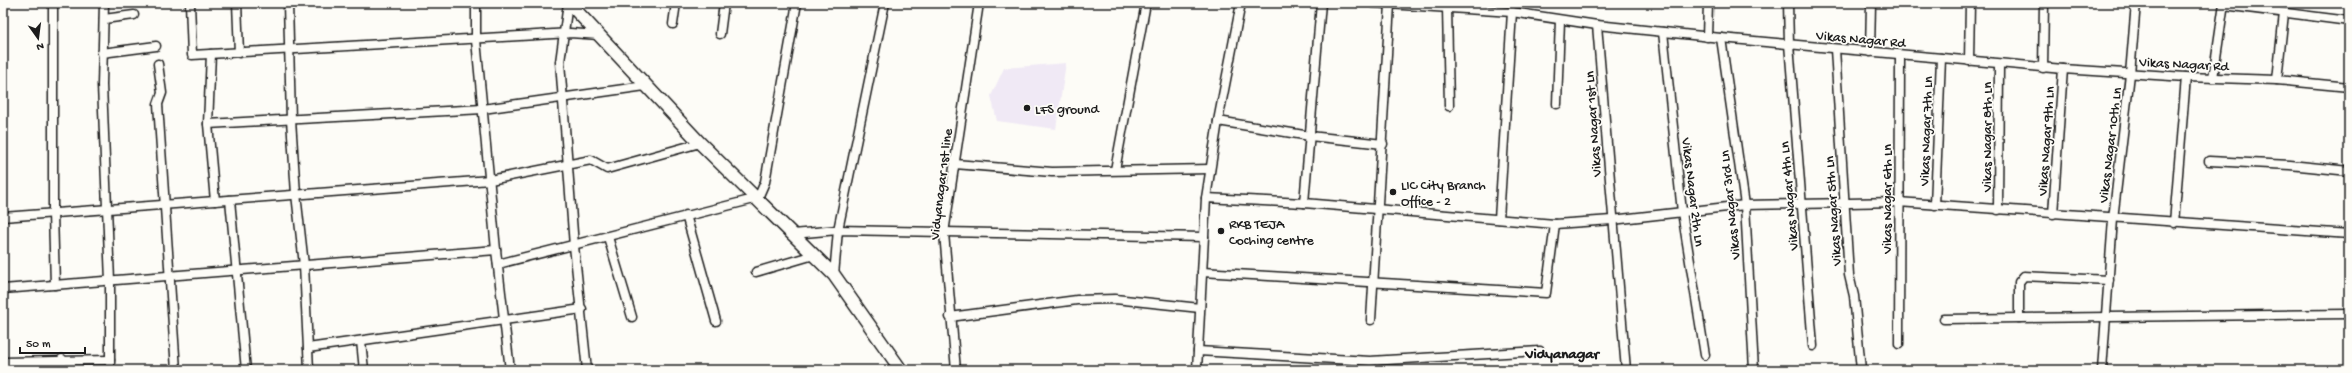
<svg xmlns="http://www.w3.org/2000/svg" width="2352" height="373" font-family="'Gochi Hand',sans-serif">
<rect width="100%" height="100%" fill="#fdfcf7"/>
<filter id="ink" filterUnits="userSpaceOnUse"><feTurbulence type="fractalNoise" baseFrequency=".025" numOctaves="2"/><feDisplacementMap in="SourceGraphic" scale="8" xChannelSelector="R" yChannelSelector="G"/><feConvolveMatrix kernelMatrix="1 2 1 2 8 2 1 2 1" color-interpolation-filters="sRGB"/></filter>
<g filter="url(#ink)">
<path fill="#f0e9f5" d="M1066 63 1056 129 997 121 991 96 1004 68Z"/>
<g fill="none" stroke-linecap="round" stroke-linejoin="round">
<defs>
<g id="street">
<path d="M53 3V213L55 285"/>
<path d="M104 3 102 85 110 281V370"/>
<path d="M190 3 192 55 570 33 599 35"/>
<path d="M237 3 239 53"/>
<path d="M288 3 291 120 296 194 304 265 309 370"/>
<path d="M476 3V40L496 250 510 370"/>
<path d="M568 3 560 62 574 246 587 370"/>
<path d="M1372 3 1512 12 1597 25 1721 38 2063 69 2186 77 2277 80 2349 87"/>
<path d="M1788 3 1789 44 1813 346"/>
<path d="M2224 5 2349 21"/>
<path d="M1447 7 1449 106"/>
<path d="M104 19 134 15"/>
<path d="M673 24 676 3"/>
<path d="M1597 25 1626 370"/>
<path d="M1663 32 1682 212 1705 355"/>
<path d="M720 34 724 3"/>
<path d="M1707 37 1708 3"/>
<path d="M1721 38 1745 205 1754 370"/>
<path d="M1835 49 1849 275 1854 296 1861 370"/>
<path d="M1870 52 1871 3"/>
<path d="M102 53 156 46"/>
<path d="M211 54 208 124 215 201"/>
<path d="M1969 61 1970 3"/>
<path d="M158 64 162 93 158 104 176 370"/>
<path d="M2043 68 2044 3"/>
<path d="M2213 78 2224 3"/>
<path d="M2277 80 2284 13"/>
<path d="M1557 104 1560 20"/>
<path d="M1218 121 1310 136 1383 144"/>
<path d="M208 124 483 109 645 86"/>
<path d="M2209 161 2290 165 2349 171"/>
<path d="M955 164 1052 172 1210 169"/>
<path d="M1115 170 1146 3"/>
<path d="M1206 198 1218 121 1241 3"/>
<path d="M230 200 246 370"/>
<path d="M1304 203 1321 3"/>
<path d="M1935 205 1941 58"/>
<path d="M1998 210 1999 64"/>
<path d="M2053 214 2063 69"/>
<path d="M686 215 716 321"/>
<path d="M3 217 490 180 591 160 607 169 700 143"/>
<path d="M1499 219 1512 12"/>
<path d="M2174 223 2186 77"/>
<path d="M793 234 838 230 1204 237"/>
<path d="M608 237 632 317"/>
<path d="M498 264 758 198 765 182 797 3"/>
<path d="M756 272 814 255"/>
<path d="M1202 272 1546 293 1555 224"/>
<path d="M834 275 838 230 885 3"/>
<path d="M3 289 496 250"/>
<path d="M950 317 1077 300 1115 299 1200 308"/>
<path d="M2019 318V282L2024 276 2109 280"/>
<path d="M1944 319 2349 314"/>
<path d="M1371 320 1390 4"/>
<path d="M361 341 364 370"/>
<path d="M1899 344 1900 55"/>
<path d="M308 348 582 309"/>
<path d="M1198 351 1370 361 1540 351"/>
<path d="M3 362 110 360"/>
<path d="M62 370V359"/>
<path d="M956 370 944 233 979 3"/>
<path d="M1197 370 1206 198 1304 203 1555 224 1612 220 1745 205 1898 202 2349 234"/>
<path d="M2102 370 2113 219 2130 74 2136 3"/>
</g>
<path id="secondary" d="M569 3 700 143 834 275 901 370"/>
</defs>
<use href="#street" stroke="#1c1c1c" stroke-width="11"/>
<use href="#secondary" stroke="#1c1c1c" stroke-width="15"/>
<use href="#street" stroke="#fdfcf7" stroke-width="8"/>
<use href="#secondary" stroke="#fdfcf7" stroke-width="12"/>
</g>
</g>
<g fill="#1c1c1c" stroke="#fdfcf7" stroke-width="1.5">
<circle cx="1027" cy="108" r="4"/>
<circle cx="1393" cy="192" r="4"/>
<circle cx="1221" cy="231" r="4"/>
</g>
<g text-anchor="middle" stroke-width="3.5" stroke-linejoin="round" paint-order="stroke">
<g font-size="14" fill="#1c1c1c" stroke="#fdfcf7">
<text transform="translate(1861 38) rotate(5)" y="5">Vikas Nagar Rd</text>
<text transform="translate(2184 63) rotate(3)" y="5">Vikas Nagar Rd</text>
<text transform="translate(1592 124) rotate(-94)" y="5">Vikas Nagar 1st Ln</text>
<text transform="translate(1925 131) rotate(-88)" y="5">Vikas Nagar 7th Ln</text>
<text transform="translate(1986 137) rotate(-90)" y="5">Vikas Nagar 8th Ln</text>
<text transform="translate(2045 141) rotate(-86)" y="5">Vikas Nagar 9th Ln</text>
<text transform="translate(2109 145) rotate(-83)" y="5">Vikas Nagar 10th Ln</text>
<text transform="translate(940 184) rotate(-83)" y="5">Vidyanagar 1st line</text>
<text transform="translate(1694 192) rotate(83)" y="5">Vikas Nagar 2th Ln</text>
<text transform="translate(1788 196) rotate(-95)" y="5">Vikas Nagar 4th Ln</text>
<text transform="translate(1886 199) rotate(-90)" y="5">Vikas Nagar 6th Ln</text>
<text transform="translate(1729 205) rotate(-96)" y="5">Vikas Nagar 3rd Ln</text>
<text transform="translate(1832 211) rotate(-94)" y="5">Vikas Nagar 5th Ln</text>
</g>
<g font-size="14" fill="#1c1c1c" stroke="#fdfcf7" text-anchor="start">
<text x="1035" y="113">LFS ground</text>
<text x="1401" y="189">LIC City Branch<tspan x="1401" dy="16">Office - 2</tspan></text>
<text x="1229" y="228">RKB TEJA<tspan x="1229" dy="16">Coching centre</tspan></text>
</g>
<g font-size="15" font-weight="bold" fill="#1c1c1c" stroke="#fdfcf7">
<text x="1562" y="358">Vidyanagar</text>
</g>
</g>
<rect width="2352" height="373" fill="none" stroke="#fdfcf7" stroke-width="16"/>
<rect x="8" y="8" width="2336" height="357" fill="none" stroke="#1c1c1c" stroke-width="1.5" filter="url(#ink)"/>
<g transform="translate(38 38) rotate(166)" stroke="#fdfcf7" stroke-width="3" paint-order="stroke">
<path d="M0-3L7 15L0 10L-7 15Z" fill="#1c1c1c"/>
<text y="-6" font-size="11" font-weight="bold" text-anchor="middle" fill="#1c1c1c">N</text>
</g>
<path d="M20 347v6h65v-6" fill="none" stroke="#1c1c1c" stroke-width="2"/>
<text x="26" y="347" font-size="12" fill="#1c1c1c" stroke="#fdfcf7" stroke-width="3" paint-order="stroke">50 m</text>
</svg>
